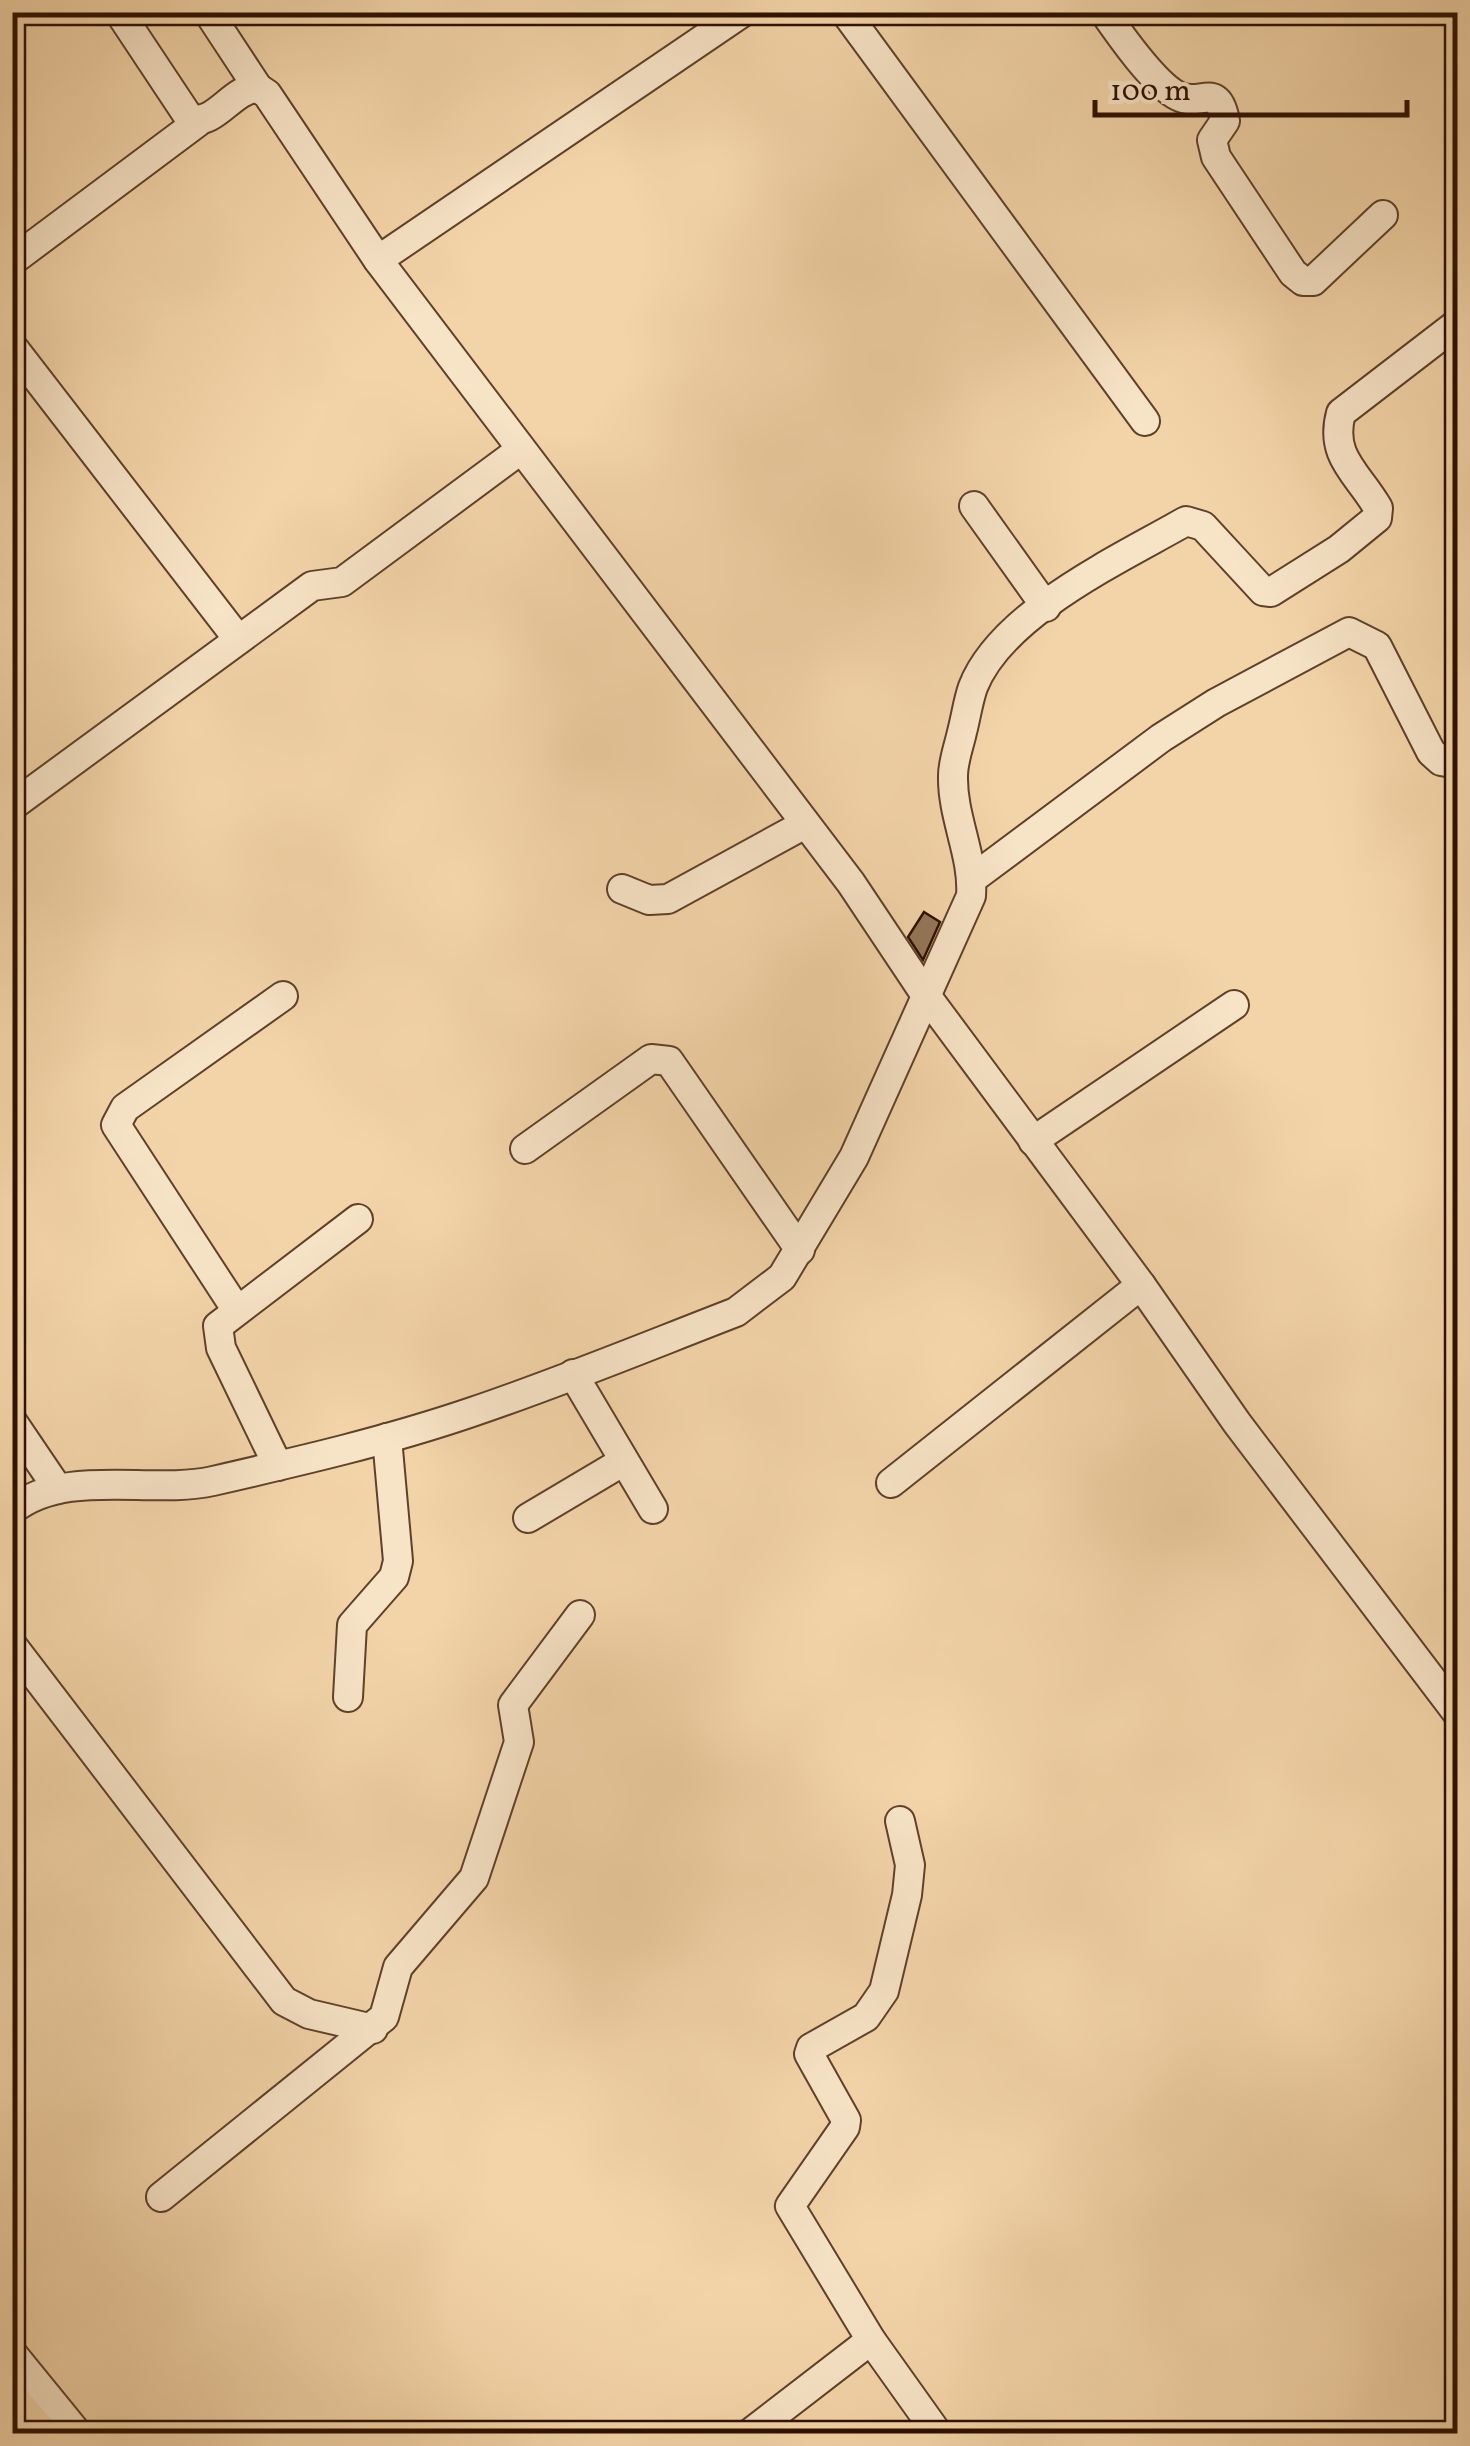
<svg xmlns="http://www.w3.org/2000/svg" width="1470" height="2446" font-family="Vollkorn,serif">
<rect width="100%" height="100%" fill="#f3d4a8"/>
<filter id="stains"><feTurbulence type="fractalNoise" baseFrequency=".002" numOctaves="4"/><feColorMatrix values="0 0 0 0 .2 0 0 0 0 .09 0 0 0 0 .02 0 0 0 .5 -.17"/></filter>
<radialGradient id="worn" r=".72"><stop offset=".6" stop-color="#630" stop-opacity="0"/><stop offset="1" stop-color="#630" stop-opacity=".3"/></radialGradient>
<path fill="#947657" stroke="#2d1000" stroke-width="2.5" d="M924 912 940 922 923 960 908 937Z"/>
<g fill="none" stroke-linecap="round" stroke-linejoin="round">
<defs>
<g id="minor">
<path d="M119 12 190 119C216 126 232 88 258 88L267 94 378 260 851 883 925 994 1141 1285 1237 1423 1458 1714"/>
<path d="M208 12 258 88"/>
<path d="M845 12 1145 421"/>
<path d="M1104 12C1120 35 1154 84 1178 96 1200 108 1218 80 1225 121L1212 140 1216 157 1293 273 1303 281H1313L1383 215"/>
<path d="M378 260 743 12"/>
<path d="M12 261 198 122"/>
<path d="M12 346 238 639"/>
<path d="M974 506 1046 607"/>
<path d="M12 806 312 586 342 582 519 451"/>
<path d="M972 879 1161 738 1216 703 1349 632 1377 646 1431 752 1441 761 1458 764"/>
<path d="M622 889 649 900 668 899 805 824"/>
<path d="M1033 1141 1234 1005"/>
<path d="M525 1149 651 1059 669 1061 800 1250"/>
<path d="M236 1309 116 1125 125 1108 283 996"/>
<path d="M573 1374 653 1509"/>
<path d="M12 1421 58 1489"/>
<path d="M278 1466 221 1348 218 1326 358 1219"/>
<path d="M891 1483 1141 1285"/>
<path d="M12 1510C66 1467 150 1495 213 1481 300 1461 387 1441 472 1412 561 1382 648 1346 736 1312L782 1277 854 1157 971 896C974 856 952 817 953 776 953 761 959 746 962 732 966 717 968 701 973 687 1002 613 1120 559 1186 521L1203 526 1263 591 1271 592 1339 549 1377 518 1378 508C1358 473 1329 457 1341 413L1458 323"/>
<path d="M528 1518 624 1461"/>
<path d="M12 1645 284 2001 309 2014 373 2029"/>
<path d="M348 1697 352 1625 394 1577 398 1561 387 1438"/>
<path d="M900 1821 910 1865 907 1895 884 1991 866 2017 811 2048 809 2054 846 2120 845 2127 790 2206 871 2340 938 2434"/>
<path d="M161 2197 384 2017 398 1967 474 1878 519 1742 513 1705 580 1615"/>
<path d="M12 2353 78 2434"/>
<path d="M749 2434 871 2340"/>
</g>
<path id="highway" d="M12 2403 38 2434"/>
</defs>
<use href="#minor" stroke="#5e412a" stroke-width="32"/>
<use href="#highway" stroke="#2d1000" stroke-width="42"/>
<use href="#minor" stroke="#f7e3c6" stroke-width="28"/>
<use href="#highway" stroke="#f3d4a8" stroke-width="38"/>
</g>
<rect width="1470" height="2446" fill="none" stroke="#f3d4a8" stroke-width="50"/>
<rect x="15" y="15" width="1440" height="2416" fill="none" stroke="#2d1000" stroke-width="5"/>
<rect x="25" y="25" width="1420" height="2396" fill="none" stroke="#2d1000" stroke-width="2.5"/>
<path d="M1095 100v15h312v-15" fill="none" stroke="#2d1000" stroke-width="5"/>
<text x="1110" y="100" font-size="30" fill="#2d1000" stroke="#f7e3c6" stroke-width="8" paint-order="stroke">100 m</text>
<rect width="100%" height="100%" filter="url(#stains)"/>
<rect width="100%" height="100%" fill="url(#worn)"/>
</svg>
